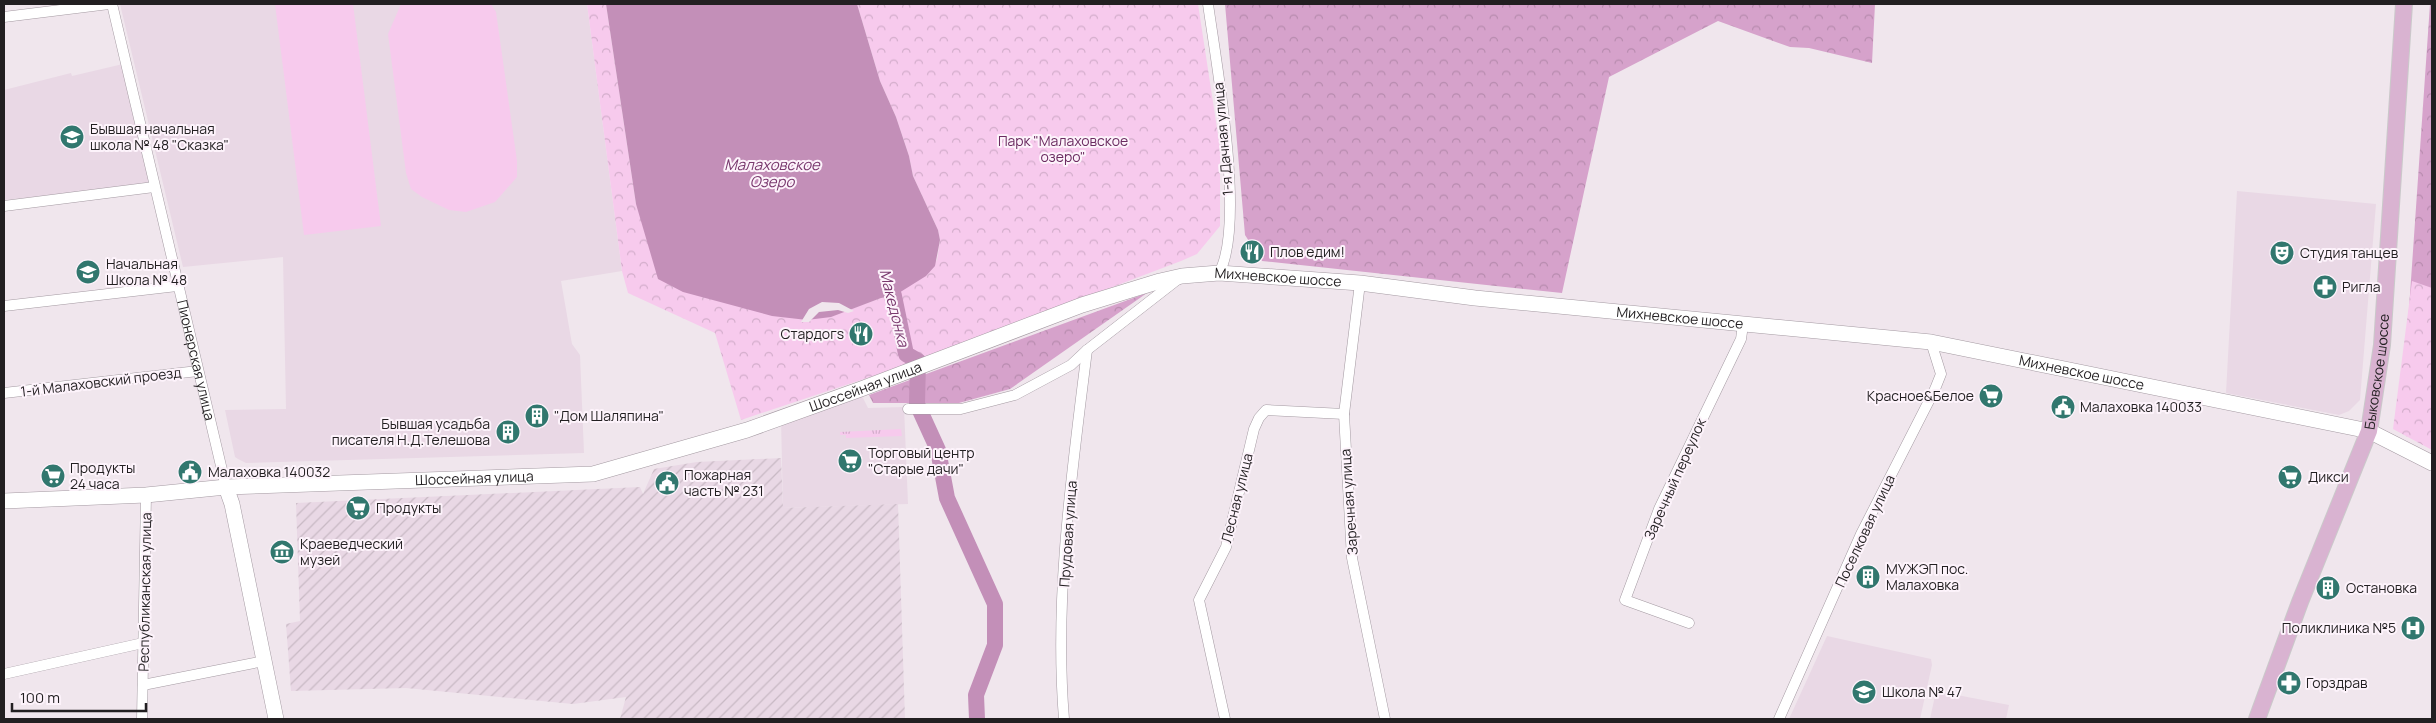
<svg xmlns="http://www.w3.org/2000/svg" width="2436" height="723" font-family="Manrope,sans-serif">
<defs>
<pattern id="industrial-furrows" width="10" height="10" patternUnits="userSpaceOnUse" patternTransform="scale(1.25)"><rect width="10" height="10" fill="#e9d8e5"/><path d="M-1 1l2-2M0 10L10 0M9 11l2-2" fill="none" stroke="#c8b9c4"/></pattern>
<pattern id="grass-tufts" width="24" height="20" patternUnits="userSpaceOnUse" patternTransform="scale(1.25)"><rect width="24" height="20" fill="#f7caed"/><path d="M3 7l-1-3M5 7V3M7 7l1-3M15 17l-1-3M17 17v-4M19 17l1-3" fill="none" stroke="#d3adcb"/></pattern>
<pattern id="forest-crowns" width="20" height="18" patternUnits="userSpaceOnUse" patternTransform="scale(1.25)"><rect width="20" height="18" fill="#d6a2cb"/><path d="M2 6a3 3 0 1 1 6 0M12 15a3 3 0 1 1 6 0" fill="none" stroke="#b78bae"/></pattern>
<pattern id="park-crowns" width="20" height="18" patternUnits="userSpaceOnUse" patternTransform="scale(1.25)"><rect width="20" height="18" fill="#f7caed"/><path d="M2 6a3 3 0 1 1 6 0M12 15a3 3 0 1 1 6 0" fill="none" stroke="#d3adcb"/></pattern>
</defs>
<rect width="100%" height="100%" fill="#f0e6ed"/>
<g fill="#e9d8e5">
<path d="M120 4H587L622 271 561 281 572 344 580 355 584 453 246 463 238 459 235 457 225 410 286 409 283 257 183 267Z"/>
<path d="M123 64 151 185 4 200V90L71 73 72 76Z"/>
<path d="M2237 191 2376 204 2360 400 2349 411 2339 415 2226 393Z"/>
<path d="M861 394 868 408 904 407 908 504 783 508 781 419Z"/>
<path d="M1827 636 1931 659 1932 665 1920 719H1789Z"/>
<path d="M1936 691 2009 705 2006 719H1930Z"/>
</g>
<path fill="url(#industrial-furrows)" d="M781 458 783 508 898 504 905 719H620L626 697 573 704 406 688 291 691 286 624 300 621 296 503 640 487 643 494 654 469 697 462Z"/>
<path fill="url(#grass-tufts)" d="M901 429 902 436 846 438V435H840V432Z"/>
<g fill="url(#forest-crowns)">
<path d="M1225 4H1875L1872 63 1809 48 1790 47 1718 21 1609 77 1562 293 1262 261 1245 235Z"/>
<path d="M2430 4H2432V379L2407 437 2397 413 2407 338Z"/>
<path d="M1147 293 1010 389 959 403H873L869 395Z"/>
</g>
<g fill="url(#park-crowns)">
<path d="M587 4H606L636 204 640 209 848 310 881 298 894 296 937 260 940 240 938 230 913 176 909 156 896 117 880 81 857 4H1198L1220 148V226L1197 254 1181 261 918 361 741 420 715 333 628 293 622 271Z"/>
<path d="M2412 281 2432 288V450L2393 429Z"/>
</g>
<g fill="#f7caed">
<path d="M275 4H353L381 226 304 235Z"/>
<path d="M401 4H491L496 12 517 161V177L495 202 466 212 449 210 422 197 411 189 406 173 388 34Z"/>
</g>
<path fill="#c38fb8" d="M606 4H857L880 81 896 117 909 156 913 176 938 230 940 240 935 266 926 276 894 296 881 298 831 317 807 320 772 316 683 292 658 279 636 204Z"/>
<path fill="#f0e6ed" d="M822 302 839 303 854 311 848 313 838 310 819 312 809 322H801L809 309Z"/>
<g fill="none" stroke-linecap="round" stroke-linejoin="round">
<path stroke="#c38fb8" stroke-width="16" d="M887 276 894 296 906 354 918 361 917 404 938 450 947 498 995 604V645L976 695 977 719"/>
<defs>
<g id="street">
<path id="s1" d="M112 4 226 487"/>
<path d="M1208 4C1216 62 1246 224 1219 273"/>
<path d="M4 17 109 4"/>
<path d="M4 206 154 187"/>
<path d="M1360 283 1344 414 1352 558 1385 719"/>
<path d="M4 306 177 286"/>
<path d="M4 393 198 371"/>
<path d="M908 409H961L1015 395 1071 365 1087 350 1177 280"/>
<path d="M1689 623 1625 600 1659 509 1741 339 1743 325"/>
<path d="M4 674 143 643"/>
<path d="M143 685 264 661"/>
<path d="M142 719 146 495"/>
<path d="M1064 719C1054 596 1072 472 1087 350"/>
<path d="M1225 719 1199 600 1226 547 1254 429 1259 418 1266 410 1344 414"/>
<path d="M1779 719 1861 534 1935 389 1941 374 1931 342"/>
</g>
<g id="secondary">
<path d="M226 487 232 504 276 719"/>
<path id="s2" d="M4 501 146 495 226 487 593 474 747 430 861 389 1082 305 1160 281 1182 276 1219 273 1360 283 1475 298 1931 342 2369 431 2432 463"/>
</g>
<g id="primary">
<path id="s3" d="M2257 719 2300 602 2369 431 2382 345 2404 4"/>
</g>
</defs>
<use href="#street" stroke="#a49aa2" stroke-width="11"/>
<use href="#secondary" stroke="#a49aa2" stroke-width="16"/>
<use href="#primary" stroke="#cac9ca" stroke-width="18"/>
<use href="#street" stroke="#fff" stroke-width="10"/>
<use href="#secondary" stroke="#fff" stroke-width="15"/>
<use href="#primary" stroke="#d9b3d1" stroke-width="16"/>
</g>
<defs>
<symbol id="school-disc" viewBox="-11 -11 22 22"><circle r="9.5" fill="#31776e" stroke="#fdf3fb"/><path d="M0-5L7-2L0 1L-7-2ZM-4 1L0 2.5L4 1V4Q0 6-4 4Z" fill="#fff"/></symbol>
<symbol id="restaurant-disc" viewBox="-11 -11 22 22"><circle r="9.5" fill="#31776e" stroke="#fdf3fb"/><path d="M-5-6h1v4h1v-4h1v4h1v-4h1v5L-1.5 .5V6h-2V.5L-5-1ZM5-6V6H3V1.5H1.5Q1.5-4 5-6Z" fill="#fff"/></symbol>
<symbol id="theatre-disc" viewBox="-11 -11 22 22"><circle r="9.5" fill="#31776e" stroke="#fdf3fb"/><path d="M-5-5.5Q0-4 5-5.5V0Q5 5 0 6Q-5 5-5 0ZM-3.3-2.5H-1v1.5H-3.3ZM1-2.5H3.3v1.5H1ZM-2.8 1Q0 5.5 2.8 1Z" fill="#fff"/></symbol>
<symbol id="pharmacy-disc" viewBox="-11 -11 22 22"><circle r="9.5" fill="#31776e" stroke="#fdf3fb"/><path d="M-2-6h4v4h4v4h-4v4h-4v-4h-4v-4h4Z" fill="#fff"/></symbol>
<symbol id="supermarket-disc" viewBox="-11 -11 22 22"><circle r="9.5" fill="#31776e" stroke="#fdf3fb"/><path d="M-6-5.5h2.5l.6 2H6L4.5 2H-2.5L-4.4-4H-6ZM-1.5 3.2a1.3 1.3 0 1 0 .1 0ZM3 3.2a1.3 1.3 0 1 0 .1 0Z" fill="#fff"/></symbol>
<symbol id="civic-disc" viewBox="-11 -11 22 22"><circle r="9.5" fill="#31776e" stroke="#fdf3fb"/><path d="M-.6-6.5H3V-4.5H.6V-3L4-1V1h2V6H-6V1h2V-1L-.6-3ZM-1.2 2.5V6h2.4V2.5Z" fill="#fff"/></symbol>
<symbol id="building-disc" viewBox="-11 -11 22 22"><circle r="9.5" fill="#31776e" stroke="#fdf3fb"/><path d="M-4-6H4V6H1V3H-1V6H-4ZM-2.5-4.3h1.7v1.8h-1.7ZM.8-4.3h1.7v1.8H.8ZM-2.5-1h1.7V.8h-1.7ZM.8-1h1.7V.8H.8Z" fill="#fff"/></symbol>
<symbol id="museum-disc" viewBox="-11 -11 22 22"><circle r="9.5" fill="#31776e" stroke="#fdf3fb"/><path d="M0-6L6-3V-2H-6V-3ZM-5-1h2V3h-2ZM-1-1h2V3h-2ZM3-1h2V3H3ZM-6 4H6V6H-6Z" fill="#fff"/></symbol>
<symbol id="hospital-disc" viewBox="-11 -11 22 22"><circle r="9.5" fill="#31776e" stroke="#fdf3fb"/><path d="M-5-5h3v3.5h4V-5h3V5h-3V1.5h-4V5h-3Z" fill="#fff"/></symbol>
</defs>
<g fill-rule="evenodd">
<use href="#school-disc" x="58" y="123" width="28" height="28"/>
<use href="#restaurant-disc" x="1238" y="238" width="28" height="28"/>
<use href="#theatre-disc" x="2268" y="239" width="28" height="28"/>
<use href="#school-disc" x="74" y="258" width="28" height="28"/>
<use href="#pharmacy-disc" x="2311" y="273" width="28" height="28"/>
<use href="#restaurant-disc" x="847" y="320" width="28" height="28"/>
<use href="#supermarket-disc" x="1977" y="382" width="28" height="28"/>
<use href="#civic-disc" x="2049" y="393" width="28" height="28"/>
<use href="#building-disc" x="523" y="402" width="28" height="28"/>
<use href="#building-disc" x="494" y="418" width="28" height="28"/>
<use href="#supermarket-disc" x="836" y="447" width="28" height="28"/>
<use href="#civic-disc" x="176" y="458" width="28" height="28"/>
<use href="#supermarket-disc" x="39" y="462" width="28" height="28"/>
<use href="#supermarket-disc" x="2276" y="463" width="28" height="28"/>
<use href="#civic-disc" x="653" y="469" width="28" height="28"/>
<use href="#supermarket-disc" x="344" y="494" width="28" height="28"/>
<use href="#museum-disc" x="268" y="538" width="28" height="28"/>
<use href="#building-disc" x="1854" y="563" width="28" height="28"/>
<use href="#building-disc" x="2314" y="574" width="28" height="28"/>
<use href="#hospital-disc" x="2399" y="614" width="28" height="28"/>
<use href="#pharmacy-disc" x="2275" y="669" width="28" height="28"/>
<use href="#school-disc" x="1850" y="678" width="28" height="28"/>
</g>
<g text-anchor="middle" stroke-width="4" stroke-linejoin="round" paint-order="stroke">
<g font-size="14" fill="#221f21" stroke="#fdf3fb" text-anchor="start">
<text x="90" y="134">Бывшая начальная<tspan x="90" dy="16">школа № 48 "Сказка"</tspan></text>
<text x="1270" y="257">Плов едим!</text>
<text x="2300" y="258">Студия танцев</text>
<text x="106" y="269">Начальная<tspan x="106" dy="16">Школа № 48</tspan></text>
<text x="2342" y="292">Ригла</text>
<text x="844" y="339" text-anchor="end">Стардогs</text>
<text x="1974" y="401" text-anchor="end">Красное&amp;Белое</text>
<text x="2080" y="412">Малаховка 140033</text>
<text x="554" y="421">"Дом Шаляпина"</text>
<text x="490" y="429" text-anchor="end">Бывшая усадьба<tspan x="490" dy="16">писателя Н.Д.Телешова</tspan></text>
<text x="868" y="458">Торговый центр<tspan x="868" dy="16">"Старые дачи"</tspan></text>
<text x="70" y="473">Продукты<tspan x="70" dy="16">24 часа</tspan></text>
<text x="208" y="477">Малаховка 140032</text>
<text x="684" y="480">Пожарная<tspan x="684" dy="16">часть № 231</tspan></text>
<text x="2308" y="482">Дикси</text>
<text x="376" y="513">Продукты</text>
<text x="300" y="549">Краеведческий<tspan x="300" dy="16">музей</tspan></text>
<text x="1886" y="574">МУЖЭП пос.<tspan x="1886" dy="16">Малаховка</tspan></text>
<text x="2346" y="593">Остановка</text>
<text x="2396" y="633" text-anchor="end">Поликлиника №5</text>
<text x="2306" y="688">Горздрав</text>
<text x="1882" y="697">Школа № 47</text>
</g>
<g font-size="14" fill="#221f21" stroke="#fdf3fb">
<text transform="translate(1223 139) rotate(-95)" y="5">1-я Дачная улица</text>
<text dy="5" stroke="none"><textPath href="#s2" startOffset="1308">Михневское шоссе</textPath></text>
<text dy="5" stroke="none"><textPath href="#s2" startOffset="1712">Михневское шоссе</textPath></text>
<text dy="5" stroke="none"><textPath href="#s1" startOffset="366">Пионерская улица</textPath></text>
<text dy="5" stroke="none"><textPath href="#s3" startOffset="369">Быковское шоссе</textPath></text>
<text dy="5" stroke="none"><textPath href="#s2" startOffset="2118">Михневское шоссе</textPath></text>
<text transform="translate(101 382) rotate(-7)" y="5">1-й Малаховский проезд</text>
<text dy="5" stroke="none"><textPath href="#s2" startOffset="876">Шоссейная улица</textPath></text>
<text dy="5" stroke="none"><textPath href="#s2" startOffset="471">Шоссейная улица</textPath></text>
<text transform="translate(1675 479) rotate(-66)" y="5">Заречный переулок</text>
<text transform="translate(1237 498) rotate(-76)" y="5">Лесная улица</text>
<text transform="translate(1349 502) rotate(-94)" y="5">Заречная улица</text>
<text transform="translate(1865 531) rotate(-65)" y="5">Поселковая улица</text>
<text transform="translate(1068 534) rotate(-86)" y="5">Прудовая улица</text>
<text transform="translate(145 592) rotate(-89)" y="5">Республиканская улица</text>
</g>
<g font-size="14" fill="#6b2c61" stroke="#fdf3fb">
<text x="1063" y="146">Парк "Малаховское<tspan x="1063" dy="16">озеро"</tspan></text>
</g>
<g font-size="15" font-style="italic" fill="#7a3a6f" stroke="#fdf3fb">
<text x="772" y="170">Малаховское<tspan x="772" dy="17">Озеро</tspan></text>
<text transform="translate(894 308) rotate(76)" y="5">Македонка</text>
</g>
</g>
<rect width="2436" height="723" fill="none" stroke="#221f21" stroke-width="10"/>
<path d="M12 703v8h134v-8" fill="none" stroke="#221f21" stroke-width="2.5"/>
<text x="20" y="703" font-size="15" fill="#221f21" stroke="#fdf3fb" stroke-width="4" paint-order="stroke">100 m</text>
</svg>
